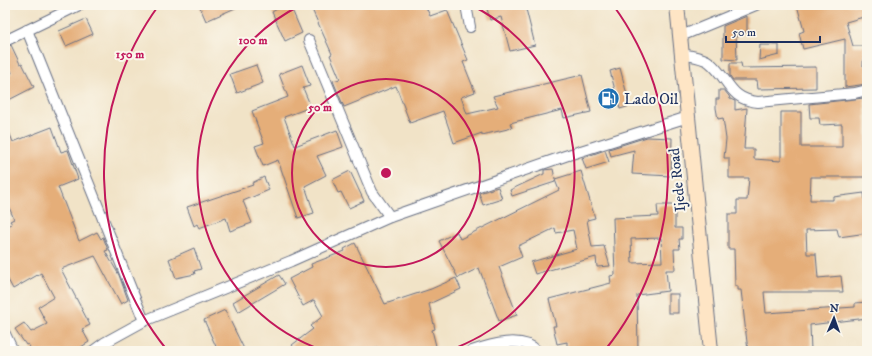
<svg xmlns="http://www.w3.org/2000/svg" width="872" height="356" font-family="'IM FELL DW Pica',serif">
<rect width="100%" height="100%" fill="#fbf7ec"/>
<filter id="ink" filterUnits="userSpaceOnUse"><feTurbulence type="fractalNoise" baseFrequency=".025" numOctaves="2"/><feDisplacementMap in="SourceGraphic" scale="8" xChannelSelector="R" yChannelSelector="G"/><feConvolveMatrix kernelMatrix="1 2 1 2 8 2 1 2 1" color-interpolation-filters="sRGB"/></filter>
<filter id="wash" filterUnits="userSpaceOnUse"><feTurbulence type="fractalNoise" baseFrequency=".012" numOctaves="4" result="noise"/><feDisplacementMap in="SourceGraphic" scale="16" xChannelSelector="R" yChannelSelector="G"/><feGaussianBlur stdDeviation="0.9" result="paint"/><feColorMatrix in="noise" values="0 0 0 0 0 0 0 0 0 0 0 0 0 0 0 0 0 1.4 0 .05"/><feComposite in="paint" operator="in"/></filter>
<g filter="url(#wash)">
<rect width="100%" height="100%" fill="#f1e3c7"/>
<g id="blocks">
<g fill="#e5ae79" fill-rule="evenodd">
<path d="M199 5H242L206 21Z"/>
<path d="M284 5H290L302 33 285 41 272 12Z"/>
<path d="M310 5H425L430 16 447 10 468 60 463 62 475 92 461 97 467 114 498 107 493 96 582 75 591 112 564 118 562 110 510 123 512 128 482 135V133L454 143 443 111 410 123 396 86 344 107 333 81 340 79 330 55 332 54Z"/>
<path d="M486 5H525L535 45 510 51 501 17 490 20Z"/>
<path d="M797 5H864L867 16 846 22 853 46H864L863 66 867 63V84L845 87V39L803 49 799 33 804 31Z"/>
<path d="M747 16V32H736L737 60 723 59V26Z"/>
<path d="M86 19 93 34 66 46 59 31Z"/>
<path d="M11 45 20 64 22 63 34 87 5 102V76L12 73 5 57V47Z"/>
<path d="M760 45H779V55L759 60Z"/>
<path d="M730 63H741L742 68 816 67V88L758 89 757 80H733L730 76Z"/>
<path d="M256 65 263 83 237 93 230 74Z"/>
<path d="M302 65 310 86 303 88 311 107 284 117 295 146 337 130 343 147 317 156 326 175 305 186 314 213 298 218 278 160 263 166 255 146 264 143 252 111 288 97 279 74Z"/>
<path d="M620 68 630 106 620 109 610 71Z"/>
<path d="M719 90H724L729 96 730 99 735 101V110L747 108 744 149H754V159L781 161V112H801V147H842V124L820 125 819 118H810L809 104 864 98 866 123 867 177H811L810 200H833V197L864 193 867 214V233L839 237 837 229 806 230 807 254H816L818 278 841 276 843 292H764L766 313 855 307V303L867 302V318L810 325 811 351H748L741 290H738V286H735L734 249H728V214H737V200H747L749 178H729V158H724L726 139 723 118 718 119 716 108V99H719Z"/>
<path d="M5 122 13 142 52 127 61 152 68 150 78 179 58 187 79 241 97 232 101 239 103 237 108 250 105 251 119 275 128 300 121 304 95 256 61 269 90 325 82 329 89 342 81 347 84 351H32L28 344 26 345 15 329 24 323 31 332 47 324 38 307 54 297 41 273 13 289 5 274V227L12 224 10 221 14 219 5 198Z"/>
<path d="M647 137 672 138 671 176 632 174 634 150 611 156 609 149Z"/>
<path d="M605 150 609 162 586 169 582 158Z"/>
<path d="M553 169 555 179 581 171 595 218 587 220 592 247 604 246 610 266 597 267 596 257 535 274 531 262 577 249 573 230 556 233 555 228 518 246 522 257 499 267 517 315 499 321 479 268 458 278 439 241 457 232 460 239 559 190 555 180V182L512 196 510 190 544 174V170Z"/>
<path d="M350 171 364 201 349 208 341 192 338 193 332 180Z"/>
<path d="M264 177 269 190 243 201 252 223 230 231 226 218 199 228 197 224 194 226 187 207 253 185 252 183Z"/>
<path d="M498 187 502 199 483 205 479 193Z"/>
<path d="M657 205H675V228H682V239H679L680 249H674L675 270H666L668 291 637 295 638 351H567V342L557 344 553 326H556L549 299 611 283 610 276 615 275 613 218 658 216ZM661 238 662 262 632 263 631 239Z"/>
<path d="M355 243 385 304 431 289 456 278 461 289 429 304 435 329 432 330 436 346 415 351H385L384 348 363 349V351H296L292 345 313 329 310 326 323 316 314 300 303 306 289 279 312 267 311 264 345 251 344 249Z"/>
<path d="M194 248 201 269 194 271 195 274 176 278 169 259Z"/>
<path d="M279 275 285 284 238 312 233 302Z"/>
<rect x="668" y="294" width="10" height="19"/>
<path d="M225 310 245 351H218L204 320Z"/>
</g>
</g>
</g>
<g filter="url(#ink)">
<use href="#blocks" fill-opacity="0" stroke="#666e83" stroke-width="1"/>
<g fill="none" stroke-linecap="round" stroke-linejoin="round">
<defs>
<g id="street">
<path d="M466 5 470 27"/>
<path d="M27 30 144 321"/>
<path d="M681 36 756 5"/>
<path d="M309 40 372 192 390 217"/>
<path d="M5 41 79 5"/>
<path d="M682 54C690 56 703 57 709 62 729 78 729 100 758 102L855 93 867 90"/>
<path d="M5 334 13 351"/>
<path d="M93 351 104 343 144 321 291 261 390 217 565 156 688 117"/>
<path d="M472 351C490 345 522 335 537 351"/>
</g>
<path id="secondary" d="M677 5 711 351"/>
</defs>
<use href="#street" stroke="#666e83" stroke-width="12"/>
<use href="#secondary" stroke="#666e83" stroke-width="16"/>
<use href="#street" stroke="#fff" stroke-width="10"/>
<use href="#secondary" stroke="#fee5c5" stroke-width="14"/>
</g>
</g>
<g fill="none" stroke="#c2185b" stroke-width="2">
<circle cx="386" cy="173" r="94"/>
<path d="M325 351A188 188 0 0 1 301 5M471 5A188 188 0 0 1 447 351"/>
<path d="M167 350A282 282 0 0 1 159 5M613 5A282 282 0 0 1 605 350"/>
</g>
<defs>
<symbol id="fuel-disc" viewBox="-11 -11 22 22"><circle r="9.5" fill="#1f6fb2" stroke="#fbf7ec"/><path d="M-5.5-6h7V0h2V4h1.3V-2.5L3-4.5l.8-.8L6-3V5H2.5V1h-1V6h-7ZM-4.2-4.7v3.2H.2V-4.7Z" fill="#fff"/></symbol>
</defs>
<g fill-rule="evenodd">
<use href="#fuel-disc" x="596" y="86" width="25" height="25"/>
</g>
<g text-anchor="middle" stroke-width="4" stroke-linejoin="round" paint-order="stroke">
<g font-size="15" fill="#1b2f5e" stroke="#fbf7ec" text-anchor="start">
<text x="624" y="104">Lado Oil</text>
</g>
<g font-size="15" fill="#1b2f5e" stroke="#fbf7ec">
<text transform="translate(677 180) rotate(-96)" y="5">Ijede Road</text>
</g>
</g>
<circle cx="386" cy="173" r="6" fill="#c2185b" stroke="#fbf7ec" stroke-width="2"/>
<g font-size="12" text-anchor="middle" font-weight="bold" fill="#c2185b" stroke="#fbf7ec" stroke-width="4" stroke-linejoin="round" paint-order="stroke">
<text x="253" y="44">100 m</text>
<text x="130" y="58">150 m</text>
<text x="320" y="111">50 m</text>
</g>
<rect width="872" height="356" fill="none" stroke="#fbf7ec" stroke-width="20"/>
<g transform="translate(834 318) rotate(2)" stroke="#fbf7ec" stroke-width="3" paint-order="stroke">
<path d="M0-3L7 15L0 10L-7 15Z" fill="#1b2f5e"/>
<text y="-6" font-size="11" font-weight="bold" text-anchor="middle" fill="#1b2f5e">N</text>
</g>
<path d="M726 36v6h94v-6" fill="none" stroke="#1b2f5e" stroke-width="2"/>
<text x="732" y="36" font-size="12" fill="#1b2f5e" stroke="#fbf7ec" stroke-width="3" paint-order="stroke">50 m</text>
</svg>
